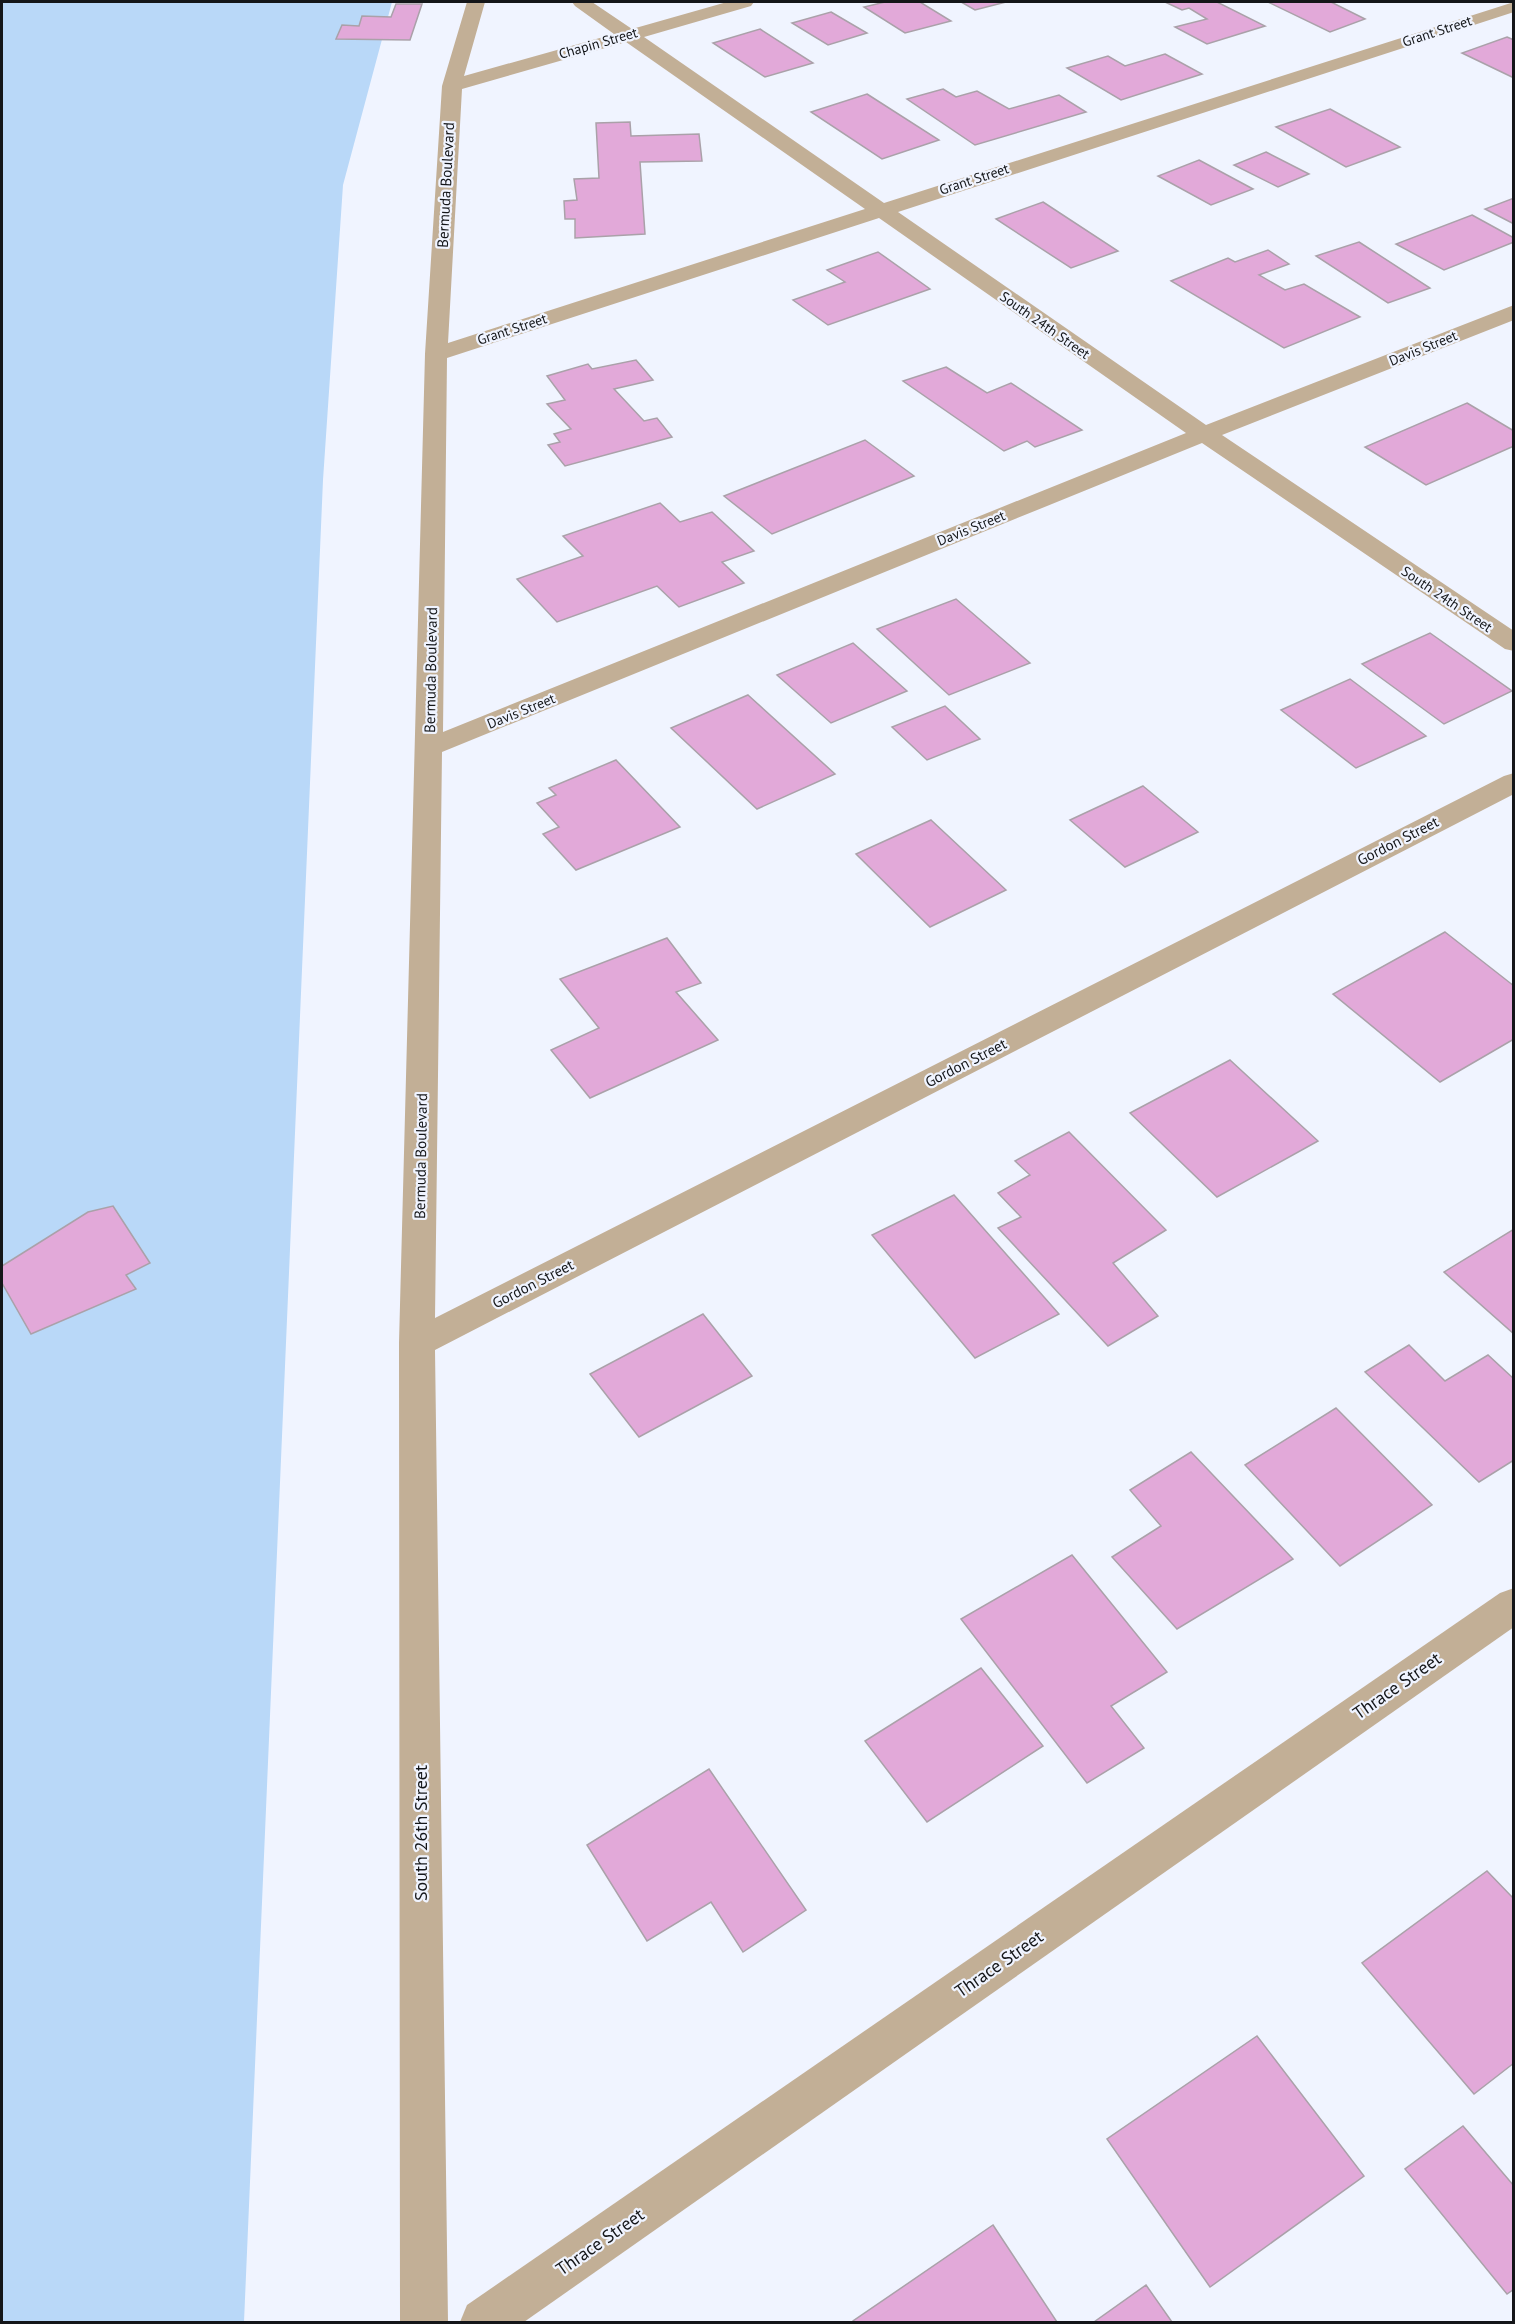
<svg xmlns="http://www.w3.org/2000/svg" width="1515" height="2324" font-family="'PT Sans',sans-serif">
<rect width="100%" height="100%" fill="#f0f4ff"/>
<path fill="#b9d8f8" d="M2 2H392L343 185 323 480 244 2322H2Z"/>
<g fill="#e2a9d9" stroke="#aaa1a9" stroke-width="1.5">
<path d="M885 2H920L951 21 905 33 864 7Z"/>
<path d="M961 2H1006L975 10Z"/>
<path d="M1165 2H1217L1265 26 1207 44 1175 27 1207 19 1189 8 1182 10Z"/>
<path d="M1268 2H1331L1365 19 1330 32Z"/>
<path d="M396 4H422L410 40 336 39 342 25 359 26 362 16 391 17Z"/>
<path d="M831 12 867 33 828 45 792 23Z"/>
<path d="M760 29 813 63 765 77 713 43Z"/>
<path d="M1507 37 1514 40V78L1462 53Z"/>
<path d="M1165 54 1202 74 1121 100 1067 68 1108 56 1125 66Z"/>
<path d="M943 89 956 97 977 91 1009 109 1059 95 1086 112 975 145 907 99Z"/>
<path d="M867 94 939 140 882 159 811 112Z"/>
<path d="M1330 109 1400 147 1346 167 1276 127Z"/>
<path d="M630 122 631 136 699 134 702 161 640 162 645 234 575 238V219H565L564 201 577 200 574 179 599 178 596 123Z"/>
<path d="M1266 152 1309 174 1278 187 1234 165Z"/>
<path d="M1199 160 1253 189 1211 205 1158 176Z"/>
<path d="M1514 198V224L1485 209Z"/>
<path d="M1043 202 1118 251 1071 268 996 219Z"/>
<path d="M1472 215 1514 238V242L1444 270 1396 244Z"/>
<path d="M1359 242 1430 288 1388 303 1316 256Z"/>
<path d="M1268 250 1289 264 1259 275 1285 290 1304 284 1360 317 1284 348 1171 281 1228 258 1235 262Z"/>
<path d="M878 252 930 289 828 325 793 300 845 282 827 270Z"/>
<path d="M636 360 653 380 614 389 644 421 657 418 672 437 565 466 548 445 560 442 554 434 571 429 547 404 565 400 547 376 588 364 592 369Z"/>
<path d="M946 367 987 393 1011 383 1082 430 1035 447 1027 441 1004 451 903 381Z"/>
<path d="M1467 403 1514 431V446L1426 485 1365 447Z"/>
<path d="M865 440 914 476 772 534 724 496Z"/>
<path d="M660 503 680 522 712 512 754 551 722 562 744 583 679 607 657 586 557 622 517 579 583 556 563 536Z"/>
<path d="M956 599 1030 663 949 695 877 629Z"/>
<path d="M1430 633 1512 691 1444 724 1362 664Z"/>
<path d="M853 643 907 691 831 723 777 675Z"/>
<path d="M1350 679 1426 736 1356 768 1281 710Z"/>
<path d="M748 695 835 774 757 809 671 728Z"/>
<path d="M945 706 980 739 927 760 892 727Z"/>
<path d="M616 760 680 827 576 870 543 834 559 827 537 803 556 795 549 788Z"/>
<path d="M1143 786 1198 832 1125 867 1070 820Z"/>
<path d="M931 820 1006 890 930 927 856 854Z"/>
<path d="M1445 932 1514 986V1039L1440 1082 1333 994Z"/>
<path d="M667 938 701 983 676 992 718 1040 590 1098 551 1050 599 1028 560 979Z"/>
<path d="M1230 1060 1318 1141 1217 1197 1130 1113Z"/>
<path d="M1069 1132 1166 1230 1113 1263 1158 1316 1108 1346 998 1228 1021 1217 998 1193 1030 1175 1015 1161Z"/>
<path d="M954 1195 1059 1314 975 1358 872 1235Z"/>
<path d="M113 1206 150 1263 126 1275 136 1289 31 1334 2 1283V1266L88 1212Z"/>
<path d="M1514 1229V1334L1444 1272Z"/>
<path d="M703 1314 752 1376 639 1437 590 1374Z"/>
<path d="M1409 1345 1445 1381 1488 1355 1514 1379V1460L1479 1482 1365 1372Z"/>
<path d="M1336 1408 1432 1505 1340 1566 1245 1465Z"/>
<path d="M1191 1452 1293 1559 1177 1629 1112 1557 1161 1526 1130 1490Z"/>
<path d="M1072 1555 1167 1672 1111 1706 1144 1748 1087 1783 961 1619Z"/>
<path d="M981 1668 1043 1746 927 1822 865 1741Z"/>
<path d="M709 1769 806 1910 743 1952 711 1902 647 1941 587 1845Z"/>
<path d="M1487 1871 1514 1899V2063L1474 2094 1362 1963Z"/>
<path d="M1257 2036 1364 2176 1210 2287 1107 2139Z"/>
<path d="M1463 2126 1514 2186V2289L1507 2294 1405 2169Z"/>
<path d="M993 2225 1057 2322H853V2321Z"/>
<path d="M1146 2285 1172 2322H1094Z"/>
</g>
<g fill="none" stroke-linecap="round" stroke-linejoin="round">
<g fill="#c2af96" fill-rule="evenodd">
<path d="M467 2H485L464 76 614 34 575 6 572 2H592L632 29 727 2H754L751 6 644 37 884 203 1514 2V12L898 212 1206 425 1514 305V320L1222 435 1514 631V651L1505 649 1202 443 442 752 435 1318 1504 776 1514 773V794L435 1350 448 2322H400L399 1343 425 354 442 86ZM626 42 865 209 448 343 462 89ZM879 218 1186 433 443 732 447 358Z"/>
<path d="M1514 1588V1627L524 2322H460L467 2305 1500 1593Z"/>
</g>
</g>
<g text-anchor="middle" stroke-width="4.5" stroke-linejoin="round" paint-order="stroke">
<g font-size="14" fill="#141619" stroke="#f0f4ff">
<text transform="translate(1437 31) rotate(-18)" y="5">Grant Street</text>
<text transform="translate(598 43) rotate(-16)" y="5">Chapin Street</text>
<text transform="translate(974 179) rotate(-18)" y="5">Grant Street</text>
<text transform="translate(1045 325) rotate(35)" y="5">South 24th Street</text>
<text transform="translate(512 329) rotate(-18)" y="5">Grant Street</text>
<text transform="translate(1423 348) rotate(-22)" y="5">Davis Street</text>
<text transform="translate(971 528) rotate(-22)" y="5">Davis Street</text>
<text transform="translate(1447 599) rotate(34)" y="5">South 24th Street</text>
<text transform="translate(521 711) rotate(-22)" y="5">Davis Street</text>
</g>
<g font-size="15" fill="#141619" stroke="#f0f4ff">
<text transform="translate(446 185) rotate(-87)" y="5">Bermuda Boulevard</text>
<text transform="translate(431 670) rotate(-89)" y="5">Bermuda Boulevard</text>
<text transform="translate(1398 841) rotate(-27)" y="5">Gordon Street</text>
<text transform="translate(966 1063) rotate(-27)" y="5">Gordon Street</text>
<text transform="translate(421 1156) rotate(-89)" y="5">Bermuda Boulevard</text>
<text transform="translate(533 1284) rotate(-27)" y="5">Gordon Street</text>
</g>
<g font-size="18" fill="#141619" stroke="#f0f4ff">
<text transform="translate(1397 1686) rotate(-35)" y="6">Thrace Street</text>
<text transform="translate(421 1833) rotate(-90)" y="6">South 26th Street</text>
<text transform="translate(999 1964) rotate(-35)" y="6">Thrace Street</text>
<text transform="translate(600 2242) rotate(-35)" y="6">Thrace Street</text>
</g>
</g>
<rect width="1515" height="2324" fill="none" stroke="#141619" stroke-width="6"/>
</svg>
